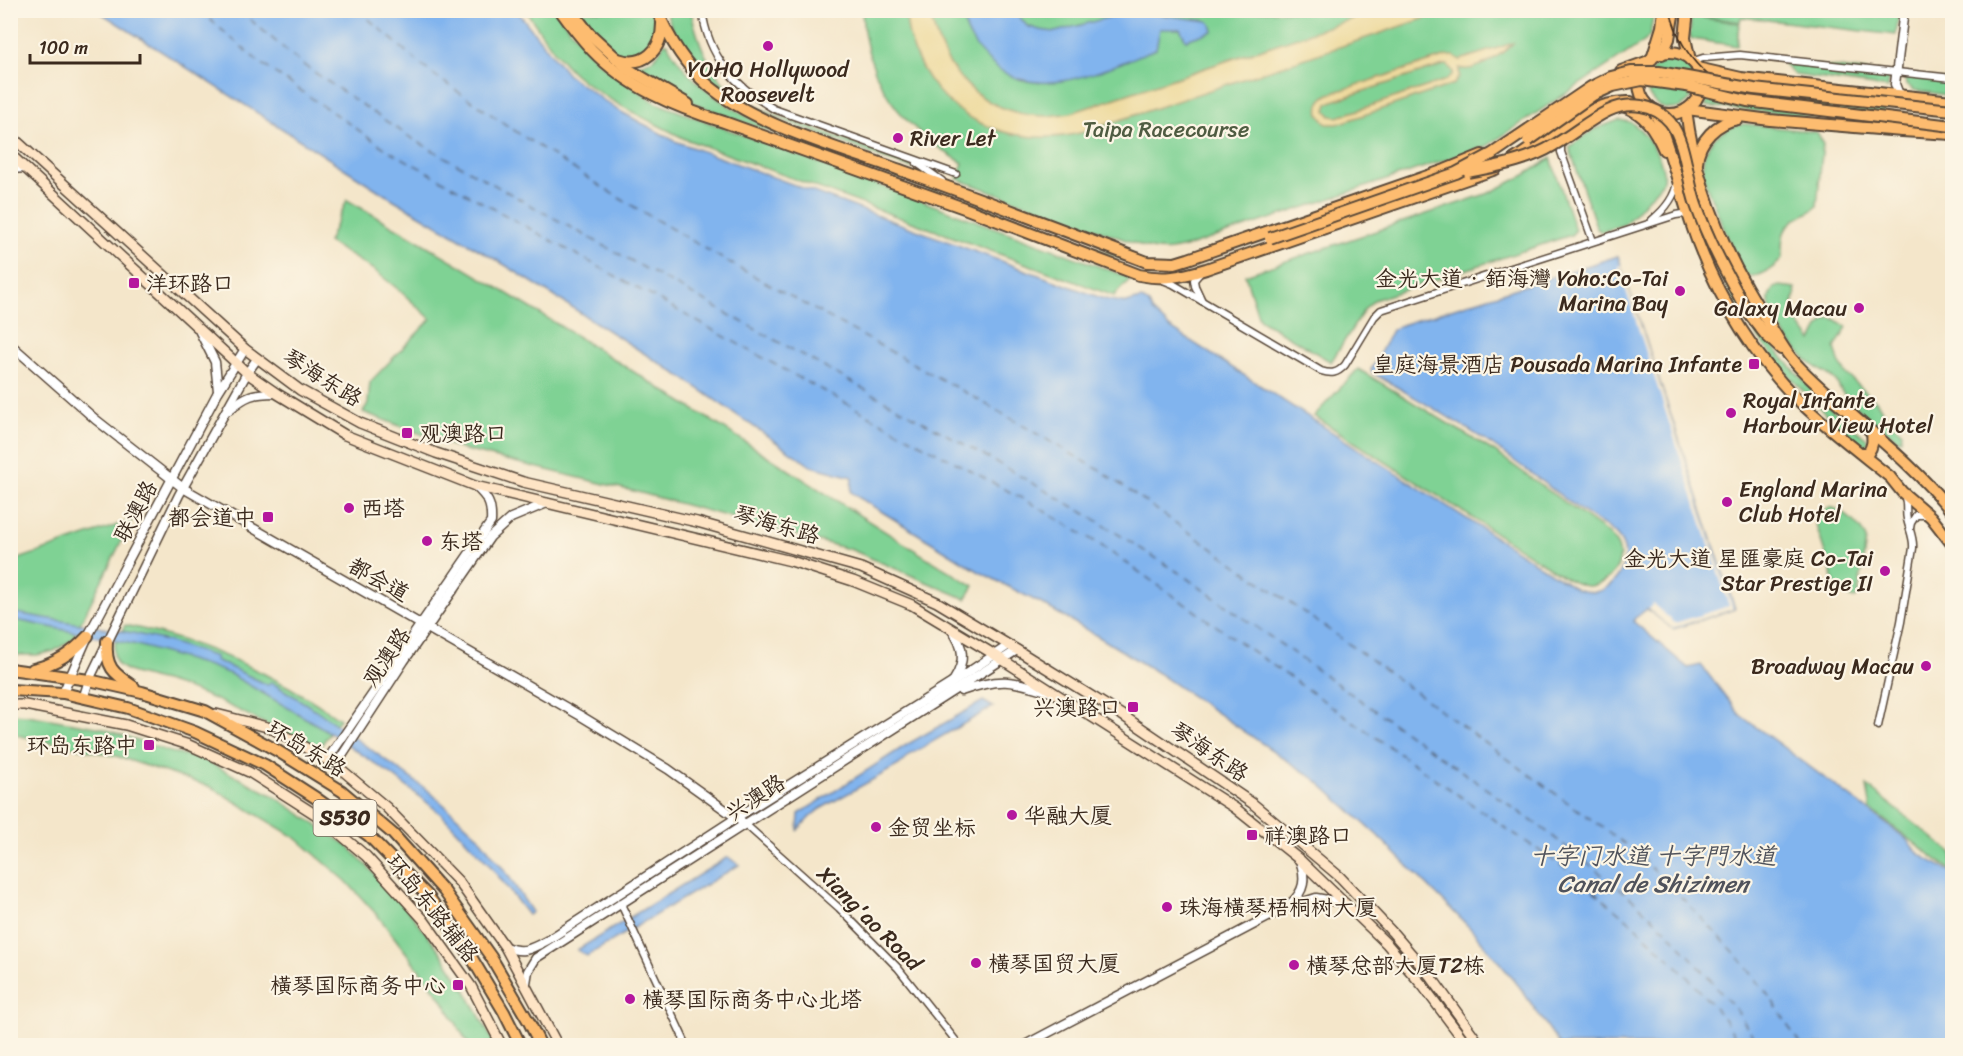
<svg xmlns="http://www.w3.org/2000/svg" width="1963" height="1056" font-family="Sriracha,'LXGW WenKai TC',sans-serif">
<rect width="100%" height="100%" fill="#fcf5e5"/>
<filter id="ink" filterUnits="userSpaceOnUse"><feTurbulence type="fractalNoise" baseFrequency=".0167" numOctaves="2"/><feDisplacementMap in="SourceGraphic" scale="12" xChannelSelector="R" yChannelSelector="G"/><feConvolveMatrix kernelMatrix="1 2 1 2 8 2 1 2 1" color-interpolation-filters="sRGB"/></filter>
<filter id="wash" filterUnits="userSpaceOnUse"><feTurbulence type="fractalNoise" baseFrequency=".008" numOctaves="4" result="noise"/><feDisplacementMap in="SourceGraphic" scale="24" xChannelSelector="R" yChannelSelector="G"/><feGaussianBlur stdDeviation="1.35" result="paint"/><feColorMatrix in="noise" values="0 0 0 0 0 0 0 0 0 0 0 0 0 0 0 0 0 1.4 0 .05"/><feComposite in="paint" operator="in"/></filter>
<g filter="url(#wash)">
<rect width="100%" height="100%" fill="#f4e6ca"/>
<g fill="#7fd294" stroke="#5d7e59" stroke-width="1.5">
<path d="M1690 10 1899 11 1896 35 1741 17 1740 22 1690 15Z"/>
<path d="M526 11H555L598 62 656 103 1131 278 1114 296 685 139C649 120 609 103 577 76 559 61 540 31 526 11Z"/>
<path d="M576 11H650C661 30 658 55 632 56 627 56 623 57 618 55 602 46 588 25 576 11Z"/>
<path d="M666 11H691C697 39 707 67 728 88 749 108 783 117 810 127 843 139 876 151 909 163L914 168C896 166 865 151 846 144 773 117 691 94 666 11Z"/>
<path d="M862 11H1654L1650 35 1645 41 1487 146 1189 246C1174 250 1163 253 1148 248L957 179 963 163C902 128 866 83 862 11Z"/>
<path d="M1691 16 1739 23 1737 46 1692 39 1690 36Z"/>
<path d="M664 43H667C691 88 733 110 777 132L1143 265 1140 266 718 113 691 102 633 67V66C649 64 658 58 664 43Z"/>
<path d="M1781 61 1888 74V88L1795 75Z"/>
<circle cx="1671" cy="85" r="24"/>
<path d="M1904 75 1952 81V96L1914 90 1906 84Z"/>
<path d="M1711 87 1887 107 1878 121 1873 123 1705 106 1711 94Z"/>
<path d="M1619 120C1624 121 1629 121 1633 124 1647 133 1669 166 1662 183L1625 224 1602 232 1597 229 1569 147 1595 129Z"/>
<path d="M1745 124 1817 132 1823 143 1817 206C1812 212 1807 213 1800 217 1780 226 1782 241 1782 259 1773 269 1757 280 1744 275 1733 251 1723 227 1713 202 1709 193 1704 181 1703 171 1700 146 1722 126 1745 124Z"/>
<path d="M1672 132 1701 212 1759 331 1813 391 1839 416 1868 440 1867 445 1862 446C1786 382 1731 315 1697 220 1686 192 1680 162 1672 132Z"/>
<path d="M1551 158 1574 227 1575 231 1571 235 1374 300 1364 310 1331 362 1259 319 1245 275 1489 193 1525 175Z"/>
<path d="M347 200C483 276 615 360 747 443 822 491 897 541 974 586L966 599 852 550 641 493 461 449 363 412 368 403 370 382 431 319 399 290 374 270 328 242Z"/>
<path d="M1780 286 1795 288C1798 296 1790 303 1793 312 1795 321 1806 333 1812 341 1816 334 1823 314 1835 319 1839 321 1842 325 1847 327L1835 348 1839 362 1847 375 1877 402 1886 418 1902 432 1901 439 1898 440C1883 428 1841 400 1837 382 1830 374 1818 370 1810 363 1796 351 1769 319 1769 301 1768 296 1771 292 1774 288Z"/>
<path d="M1358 369 1495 452 1610 535C1612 538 1616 543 1618 547 1625 565 1608 584 1590 586 1582 587 1574 582 1567 579L1314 416Z"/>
<path d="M1830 507C1843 510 1861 526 1866 539L1858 596 1855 598 1839 593 1837 590 1816 525C1816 516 1822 511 1830 507Z"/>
<path d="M132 520 72 640 54 651 37 655H11L10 562Z"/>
<path d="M125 625C204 642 274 673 340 719L319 748H310C264 723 218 697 168 682 155 678 124 674 117 663 108 649 119 637 125 625Z"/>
<path d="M11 714 27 715 102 728 170 752 200 758 272 795 348 846 403 904 440 951 466 991 495 1045H469L441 998 378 916 346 881 296 838 211 787 116 756 11 734Z"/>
<path d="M1867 786 1952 853V871L1871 810Z"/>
</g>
<g fill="#eeda9e" stroke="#94825e" stroke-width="1.5" fill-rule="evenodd">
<path d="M905 11H930C940 70 981 114 1043 116 1052 116 1062 114 1071 113L1375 11H1447L1084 132C1011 151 934 117 911 42 907 32 907 21 905 11Z"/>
<path d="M1513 43C1503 54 1474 74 1459 68V77L1454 84 1338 124H1327L1319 115C1317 105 1320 99 1329 94L1447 56H1454L1460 60ZM1444 65H1448L1453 72 1452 75 1446 80 1338 117 1331 116 1326 110 1328 104 1333 101Z"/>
</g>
<g fill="#81b4ee" stroke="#5e6f86" stroke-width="1.5">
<path d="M98 11H517L568 75 616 109 675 141 1104 299 1127 303 1140 299 1144 300 1149 304 1152 311 1169 327 1576 589C1589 593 1599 594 1610 585 1623 574 1630 555 1620 540 1612 527 1588 517 1576 507 1549 487 1522 466 1495 447 1456 420 1413 397 1373 373L1371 370 1392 330 1401 325 1618 256 1735 609 1673 629 1647 609 1634 619V622L1688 668 1701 665 1740 715 1908 840C1919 860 1935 860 1952 873V1045H1560L1519 986 1472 930 1377 835 1316 780 1158 673 1104 640 1042 604 978 571 858 497 851 492 852 477 811 466 683 378 505 265 384 194Z"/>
<path d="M961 11H1015L1027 26 1040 30 1055 32 1132 11 1208 21 1211 24 1213 31 1186 40 1180 29H1160L1156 49C1106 68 1037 106 990 62 974 47 965 32 961 11Z"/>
<path d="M10 612 133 633 167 641 216 657 215 660 268 685 271 682 316 710 430 792 477 835 508 875 532 912 528 915 488 863 442 815 424 800 393 776 326 730 230 674 209 666 137 645 11 619Z"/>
<path d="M983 701 993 707 911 754 899 765 820 809 811 816 798 830 799 814 908 744Z"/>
<path d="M728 857 739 865 587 956 577 950Z"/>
</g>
<path fill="#f4e6ca" d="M1621 265 1733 609 1672 628 1648 609 1653 604 1675 623 1729 606 1618 266Z"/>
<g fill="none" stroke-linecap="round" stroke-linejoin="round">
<g stroke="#50535c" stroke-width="1.5" stroke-dasharray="8 6" stroke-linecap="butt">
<path d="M199 10 259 62 386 149 794 375 1036 506 1099 544 1500 824 1572 873 1634 925 1681 970 1722 1016 1741 1046"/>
<path d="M239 10 302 64 411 138 541 211 989 458 1091 517 1178 572 1542 828 1623 891 1666 930 1703 971 1737 1011 1759 1046"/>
<path d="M358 10 431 73 521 135 619 198 723 259 977 399 1101 471 1342 639 1632 849 1685 901 1736 954 1772 1000 1801 1046"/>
</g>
</g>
</g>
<g filter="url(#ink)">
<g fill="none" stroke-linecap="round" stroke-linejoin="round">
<defs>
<g id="minor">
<path d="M702 10C708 57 735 86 774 109L956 174"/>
<path d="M1693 63 1697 60 1703 58 1740 55 1952 78"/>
<path d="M1567 126 1561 137V152L1593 241"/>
<path d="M917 163 942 181"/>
<path d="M10 170 28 169"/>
<path d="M1652 220C1663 211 1675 197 1677 182"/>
<path d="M1200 273 1194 280 1195 286 1202 301"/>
<path d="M1163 280 1173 284 1321 371C1331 374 1337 374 1345 365L1374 317 1381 310 1676 215 1683 214 1688 217"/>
<path d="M1910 528 1911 523 1916 515H1926"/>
<path d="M1878 726 1901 622 1913 548C1914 538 1909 529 1907 519 1905 511 1908 504 1904 495"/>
<path d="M745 824 839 908 898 968 960 1046"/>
<path d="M621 904 687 1046"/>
</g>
<g id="tertiary">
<path d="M1904 96 1898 92 1895 84 1904 10"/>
<path d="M199 330 215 362 218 391"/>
<path d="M10 344 95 419 183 488 581 716 668 769 745 824"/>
<path d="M229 410C246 395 253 393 276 393"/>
<path d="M951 629C964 646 966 661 954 680"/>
<path d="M961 691C1000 677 1011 680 1050 692"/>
<path d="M63 693 88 636 218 392 245 349"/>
<path d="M84 696 89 680 179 495 247 373 257 359"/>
<path d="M327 760 491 522C492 504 488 498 475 486"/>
<path d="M336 765 404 661 490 537 511 518 547 503"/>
<path d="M1290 904C1305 891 1306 879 1300 860"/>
<path d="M505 947C524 954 531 949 548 940L736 818 952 683 1009 645"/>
<path d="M526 983 528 971 536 958 1017 650"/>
<path d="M1023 1046 1285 908 1316 898 1345 903"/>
</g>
<g id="secondary">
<path d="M10 135 245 349 300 390 360 423 436 453 523 482 697 522 861 568 937 602 1017 650 1122 715 1252 803 1340 877 1393 933 1432 978 1481 1046"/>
<path d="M10 154 247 373 276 393 345 435 475 486 791 561 853 581 912 605 995 655 1235 808 1300 860 1387 944 1423 986 1468 1046"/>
<path d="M10 705H25L126 725 189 745 249 772 321 818 366 856 423 919 471 986 502 1046"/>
<path d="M216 714 271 728 336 765 386 807 459 882 505 947 558 1046"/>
</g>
<g id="primary">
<path d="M560 10C570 24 580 37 592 50 627 87 675 107 724 122L964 208 1139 275C1165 280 1181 277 1206 269L1496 169"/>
<path d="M571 10 589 33 628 69 688 104"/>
<path d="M657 10C669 39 685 65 708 85 756 126 843 149 903 171 985 200 1066 231 1147 262L1175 263 1188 259 1445 170 1482 155"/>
<path d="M1688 10 1685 38 1690 60"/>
<circle cx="1670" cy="83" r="31"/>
<path d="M1662 54 1669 39 1674 10"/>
<path d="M618 59C644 68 662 50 662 24"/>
<path d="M1652 59 1662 27 1664 10"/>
<path d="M1697 68 1741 78 1952 101"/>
<path d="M1621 71 1649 61"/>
<path d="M1623 106C1645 113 1655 130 1664 150"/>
<path d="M1687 109 1770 120 1902 131 1952 134"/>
<path d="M1654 110C1673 154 1682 203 1700 248 1722 304 1756 359 1799 401 1827 428 1859 452 1890 477L1902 492 1931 517 1952 544"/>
<path d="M1686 110C1696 188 1726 259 1769 324 1776 335 1783 348 1791 358 1807 377 1826 393 1844 408 1882 441 1921 473 1952 512"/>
<path d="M1513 160C1549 138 1586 100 1631 102"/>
<path d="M1697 163C1698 141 1717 122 1738 119"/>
<path d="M1747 311 1765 334 1781 349"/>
<path d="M1861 453H1868C1873 446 1873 441 1872 432"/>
<path d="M107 641C105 667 113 673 134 687"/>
<path d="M10 669 89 680 142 692 205 711 276 750 342 791 393 834 444 891 491 957 529 1022 541 1046"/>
<path d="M33 669C56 664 72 653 88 636"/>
<path d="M10 690 63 693 128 708 195 732 265 765 316 798 369 836 428 896 470 955 504 1012 521 1046"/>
</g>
</defs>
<use href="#minor" stroke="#574638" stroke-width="9"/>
<use href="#tertiary" stroke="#574638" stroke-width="11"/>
<use href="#secondary" stroke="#574638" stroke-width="12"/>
<use href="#primary" stroke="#574638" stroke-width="14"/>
<use href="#minor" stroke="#fff" stroke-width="6"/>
<use href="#tertiary" stroke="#fff" stroke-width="8"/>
<use href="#secondary" stroke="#fee4c5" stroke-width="9"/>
<use href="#primary" stroke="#fdbc6f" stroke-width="10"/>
<path stroke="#3b2a1e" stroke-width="1.5" d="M1670 10C1682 61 1714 90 1765 102L1952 121"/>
<defs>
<g id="primary-bridge">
<path d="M1528 141 1593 95 1613 86 1642 80 1686 86 1747 101 1952 126"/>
<path d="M1468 172C1497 166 1528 161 1554 145 1572 135 1589 120 1608 111 1629 101 1655 104 1670 122 1686 142 1687 180 1696 205 1709 242 1728 276 1747 311"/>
<path d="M1270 238 1456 173 1492 154 1591 87 1611 77 1631 72H1659L1754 89 1952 110"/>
</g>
</defs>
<use href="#primary-bridge" stroke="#574638" stroke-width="14" stroke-linecap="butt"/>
<use href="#primary-bridge" stroke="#fdbc6f" stroke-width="10"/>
</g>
</g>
<g fill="#b5179e" stroke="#fcf5e5" stroke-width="2">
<circle cx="768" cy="46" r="6"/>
<circle cx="898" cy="138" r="6"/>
<rect x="128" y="277" width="12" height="12" rx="3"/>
<circle cx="1680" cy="291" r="6"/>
<circle cx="1859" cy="308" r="6"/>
<rect x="1748" y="358" width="12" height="12" rx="3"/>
<circle cx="1731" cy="413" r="6"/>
<rect x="401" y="427" width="12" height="12" rx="3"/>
<circle cx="1727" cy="502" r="6"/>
<circle cx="349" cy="508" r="6"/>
<rect x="262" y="511" width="12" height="12" rx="3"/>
<circle cx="427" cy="541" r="6"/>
<circle cx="1885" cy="571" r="6"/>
<circle cx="1926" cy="666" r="6"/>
<rect x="1127" y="701" width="12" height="12" rx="3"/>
<rect x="143" y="739" width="12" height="12" rx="3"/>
<circle cx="1012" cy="815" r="6"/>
<circle cx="876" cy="827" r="6"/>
<rect x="1246" y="829" width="12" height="12" rx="3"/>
<circle cx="1167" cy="907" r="6"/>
<circle cx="976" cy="963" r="6"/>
<circle cx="1294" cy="965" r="6"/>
<rect x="452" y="979" width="12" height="12" rx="3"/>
<circle cx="630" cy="999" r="6"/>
</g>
<g text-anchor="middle" stroke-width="4.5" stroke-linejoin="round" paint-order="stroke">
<rect fill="#fcf5e5" stroke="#75675a" stroke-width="1.5" x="313.5" y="800" width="63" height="36" rx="4.5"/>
<g font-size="21" font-weight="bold" fill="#3b2a1e">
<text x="345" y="825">S530</text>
</g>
<g font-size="22" fill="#3b2a1e" stroke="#fcf5e5" text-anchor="start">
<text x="768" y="77" text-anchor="middle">YOHO Hollywood<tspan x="768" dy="25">Roosevelt</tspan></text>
<text x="910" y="146">River Let</text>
<text x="1668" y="286" text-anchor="end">金光大道．銆海灣 Yoho:Co-Tai<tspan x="1668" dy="25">Marina Bay</tspan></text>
<text x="146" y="291">洋环路口</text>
<text x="1847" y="316" text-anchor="end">Galaxy Macau</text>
<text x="1742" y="372" text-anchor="end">皇庭海景酒店 Pousada Marina Infante</text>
<text x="1743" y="408">Royal Infante<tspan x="1743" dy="25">Harbour View Hotel</tspan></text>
<text x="419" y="441">观澳路口</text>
<text x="1739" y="497">England Marina<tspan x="1739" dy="25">Club Hotel</tspan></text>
<text x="361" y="516">西塔</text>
<text x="256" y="525" text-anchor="end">都会道中</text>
<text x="439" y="549">东塔</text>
<text x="1873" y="566" text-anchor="end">金光大道 星匯豪庭 Co-Tai<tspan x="1873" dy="25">Star Prestige II</tspan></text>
<text x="1914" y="674" text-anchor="end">Broadway Macau</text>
<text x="1121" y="715" text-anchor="end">兴澳路口</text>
<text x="137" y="753" text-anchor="end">环岛东路中</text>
<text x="1024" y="823">华融大厦</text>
<text x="888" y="835">金贸坐标</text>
<text x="1264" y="843">祥澳路口</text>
<text x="1179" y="915">珠海横琴梧桐树大厦</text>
<text x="988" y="971">横琴国贸大厦</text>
<text x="1306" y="973">横琴总部大厦T2栋</text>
<text x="446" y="993" text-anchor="end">横琴国际商务中心</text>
<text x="642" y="1007">横琴国际商务中心北塔</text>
</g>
<g font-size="22" fill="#4f5c41" stroke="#fcf5e5">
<text x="1166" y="137">Taipa Racecourse</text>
</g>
<g font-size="22" fill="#3b2a1e" stroke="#fcf5e5">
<text transform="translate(323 377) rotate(32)" y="8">琴海东路</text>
<text transform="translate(135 511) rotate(-62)" y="8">联澳路</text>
<text transform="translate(777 524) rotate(16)" y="8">琴海东路</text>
<text transform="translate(379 579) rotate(29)" y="8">都会道</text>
<text transform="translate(386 657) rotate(-56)" y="8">观澳路</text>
<text transform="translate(307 748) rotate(31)" y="8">环岛东路</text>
<text transform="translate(1210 751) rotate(34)" y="8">琴海东路</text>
<text transform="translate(755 797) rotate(-33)" y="8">兴澳路</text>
<text transform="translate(433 908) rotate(51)" y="8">环岛东路辅路</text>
<text transform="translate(870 918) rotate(45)" y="8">Xiang'ao Road</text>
</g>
<g font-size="24" font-style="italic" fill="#50535c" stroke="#fcf5e5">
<text x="1653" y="864">十字门水道 十字門水道<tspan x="1653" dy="28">Canal de Shizimen</tspan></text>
</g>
</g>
<rect width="1963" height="1056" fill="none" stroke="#fcf5e5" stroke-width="36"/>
<path d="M30 54v9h110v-9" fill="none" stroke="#3b2a1e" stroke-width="3"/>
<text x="39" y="54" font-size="18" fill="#3b2a1e" stroke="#fcf5e5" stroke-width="4.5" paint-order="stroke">100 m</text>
</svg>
